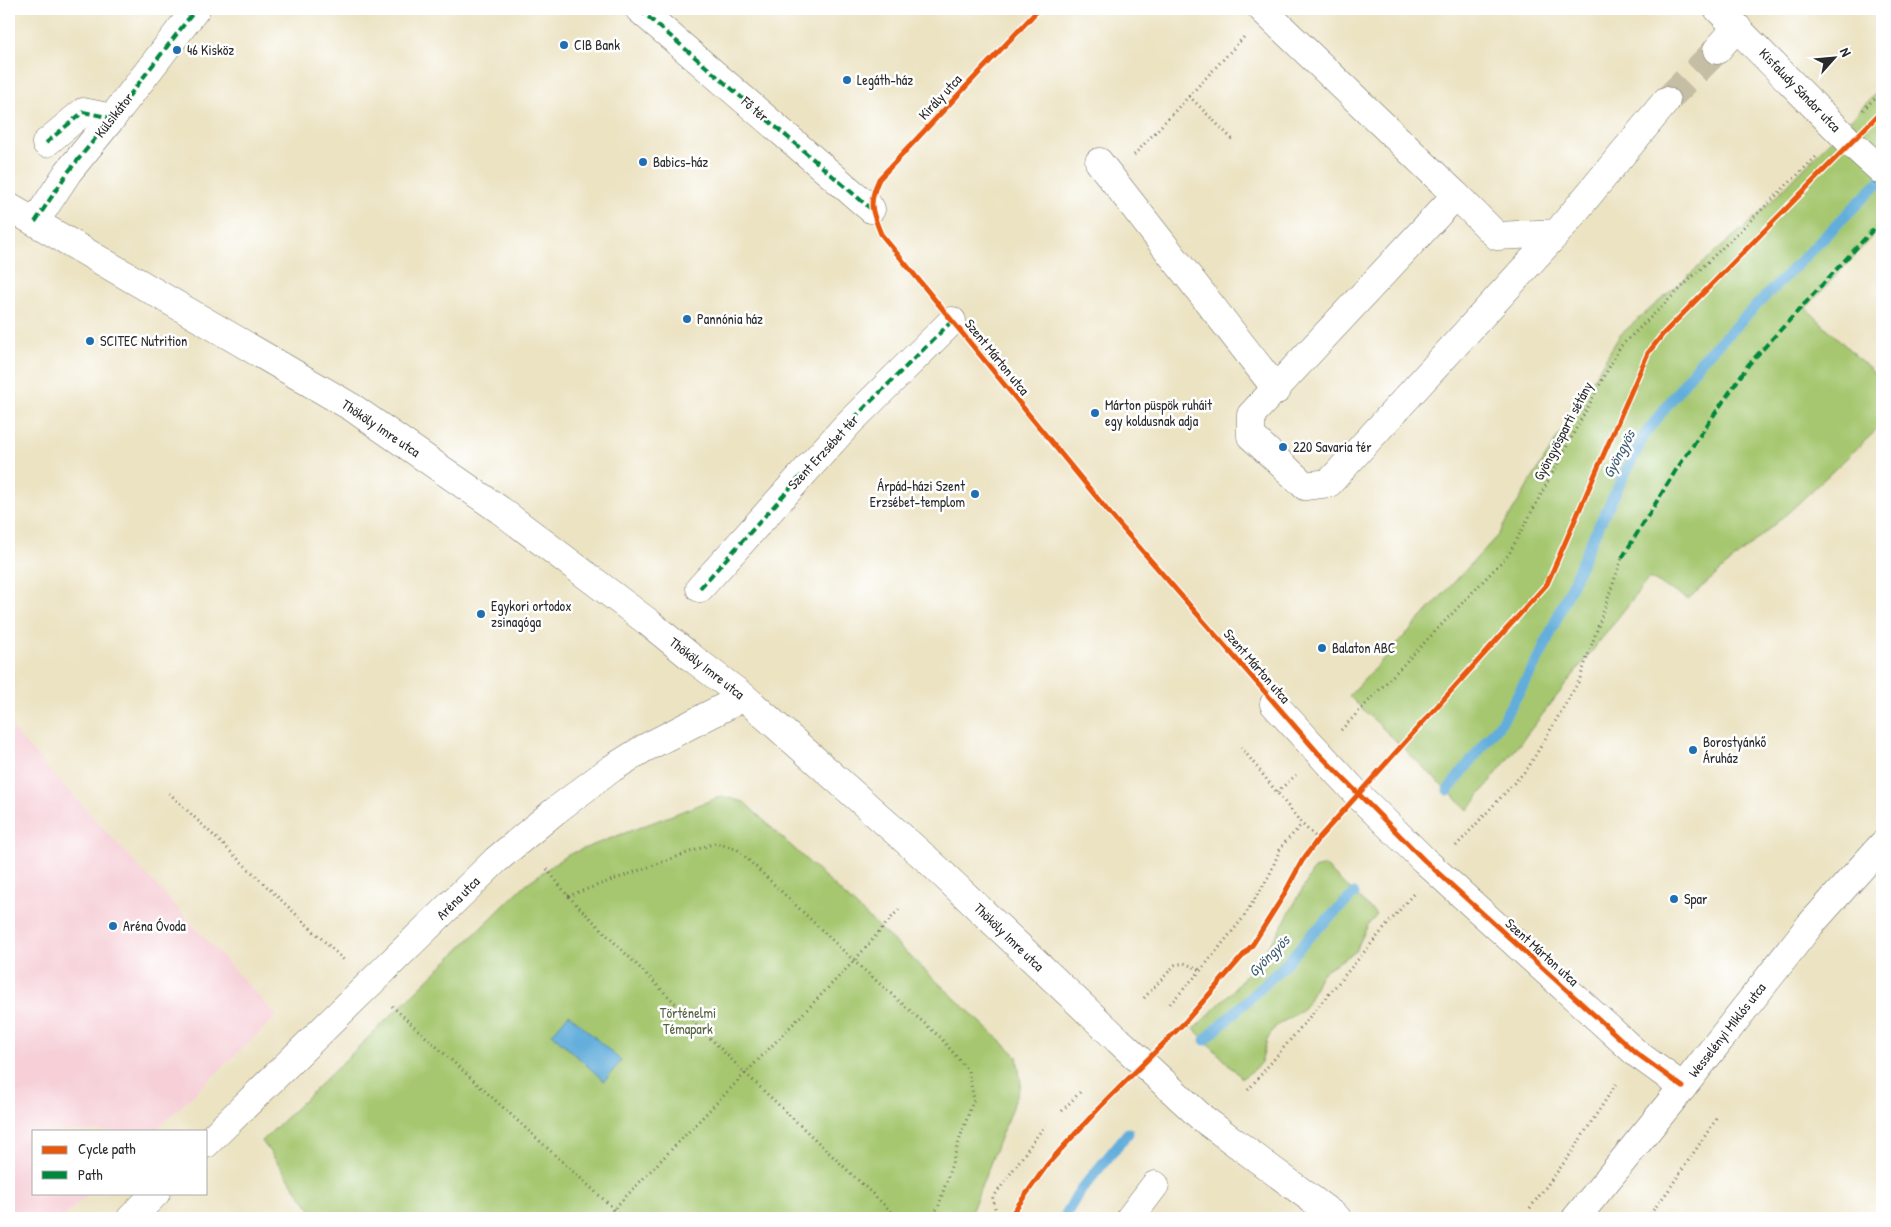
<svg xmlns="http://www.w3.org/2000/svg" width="1891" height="1227" font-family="'Patrick Hand',sans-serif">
<rect width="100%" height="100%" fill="#fff"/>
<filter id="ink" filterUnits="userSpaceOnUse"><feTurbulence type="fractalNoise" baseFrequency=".02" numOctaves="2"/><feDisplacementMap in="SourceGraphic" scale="10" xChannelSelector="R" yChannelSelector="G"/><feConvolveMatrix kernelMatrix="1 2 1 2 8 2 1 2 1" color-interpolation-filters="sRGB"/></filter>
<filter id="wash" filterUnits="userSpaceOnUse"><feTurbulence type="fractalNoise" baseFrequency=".0096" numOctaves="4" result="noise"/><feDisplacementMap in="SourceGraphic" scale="20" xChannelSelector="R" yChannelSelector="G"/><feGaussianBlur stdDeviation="1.12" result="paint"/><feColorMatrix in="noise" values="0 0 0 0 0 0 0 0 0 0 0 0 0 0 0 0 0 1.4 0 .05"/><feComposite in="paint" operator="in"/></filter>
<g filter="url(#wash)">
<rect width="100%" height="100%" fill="#ece3c3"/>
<path fill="#f6cfd7" d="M9 726 277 1016 155 1131H34V1193H89L63 1218H9Z"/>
<g fill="#a6c76f" stroke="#68794d">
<path d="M1882 87V226L1806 308 1882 381V425L1790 511 1688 599 1649 578 1468 810 1349 696 1498 535 1620 335 1757 216Z"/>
<path d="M722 796 744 802 1017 1056 1021 1084 969 1218H317L262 1141 526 884 567 855Z"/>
<path d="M1325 866 1377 915 1368 925 1355 952 1327 969 1320 976 1308 1002 1302 1010 1276 1026 1267 1040 1261 1062 1255 1069 1242 1078 1194 1029 1236 987 1276 936 1314 869Z"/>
</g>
<path fill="#62addb" stroke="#466c83" d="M569 1014 621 1061 604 1081 552 1034Z"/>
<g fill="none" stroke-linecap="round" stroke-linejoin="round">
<g stroke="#62addb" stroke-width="11">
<path d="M1448 790 1502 721 1541 654 1593 537 1644 436 1701 361 1882 179"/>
<path d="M1205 1040 1282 968 1310 936 1354 894"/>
<path d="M1064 1218 1077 1195 1128 1133"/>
</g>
</g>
</g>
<g filter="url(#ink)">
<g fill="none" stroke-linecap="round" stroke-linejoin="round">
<path stroke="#c5bea5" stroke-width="28" stroke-dasharray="28 14" stroke-linecap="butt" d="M1666 101 1717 50"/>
<defs>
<g id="minor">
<path d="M639 9 871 209"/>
<path d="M1262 9 1456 195"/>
<path d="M1718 9 1850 142 1882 171"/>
<path d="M1717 50 1737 27"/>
<path d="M46 143 83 112 112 118"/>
<path d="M1099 162 1277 390"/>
<path d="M9 207 353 408 500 510 648 622 691 657 744 697 930 862 1118 1040"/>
<path d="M35 222 68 172 112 118 196 9"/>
<path d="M1557 233 1329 483 1305 486 1251 436V415L1456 195 1497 236 1557 233 1666 101"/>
<path d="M700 588 848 424 952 321"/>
<path d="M1274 704 1357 794 1424 860 1636 1053 1683 1087"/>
<path d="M1202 1118 1337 1218"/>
<path d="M206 1144 496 860 555 811 611 769 643 749 744 697"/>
<path d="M131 1218 156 1193"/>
<path d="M1130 1218 1155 1185"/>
<path d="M1576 1218 1683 1087 1810 925 1882 845"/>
</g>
</defs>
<use href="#minor" stroke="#6f6b60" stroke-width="29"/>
<g stroke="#6f6b60" stroke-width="3" stroke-dasharray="1 4" stroke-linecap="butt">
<path d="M1189 96 1234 141"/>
<path d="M1863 110 1882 91"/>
<path d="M9 124 18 128"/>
<path d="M1134 155 1244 37"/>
<path d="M1341 730 1509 554 1620 347 1818 155"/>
<path d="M1241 747 1302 824 1318 839"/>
<path d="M1277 792 1296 775"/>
<path d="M169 793 346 962"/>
<path d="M1456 846 1528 768 1579 681 1622 558"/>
<path d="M547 869 568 896 745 1073 898 1218"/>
<path d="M568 896 715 843 737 849 854 961 941 1038 968 1071 974 1099 960 1138 938 1208 929 1218"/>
<path d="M1144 998 1175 965 1184 963 1201 970"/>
<path d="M1170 1004 1201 970 1243 918 1269 876 1281 847 1302 824"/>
<path d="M392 1006 624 1218"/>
<path d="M1248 1090 1414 893"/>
<path d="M1062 1111 1082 1090"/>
<path d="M1530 1208 1572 1152 1618 1081"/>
<path d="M605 1218 854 961 900 908"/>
<path d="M997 1218 993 1198 1045 1125"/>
<path d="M1647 1218 1668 1191 1717 1118"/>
</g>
<use href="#minor" stroke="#fff" stroke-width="28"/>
<defs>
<path id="minor-bridge" d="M1118 1040 1202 1118"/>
</defs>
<use href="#minor-bridge" stroke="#6f6b60" stroke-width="29" stroke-linecap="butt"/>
<use href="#minor-bridge" stroke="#fff" stroke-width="28"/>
<g stroke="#00873e" stroke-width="4" stroke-dasharray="8 4" stroke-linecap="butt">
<path d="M639 9 871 209"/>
<path d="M46 143 83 112 112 118"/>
<path d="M35 222 68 172 112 118 196 9"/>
<path d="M1622 558 1676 470 1749 364 1882 220"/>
<path d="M700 588 848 424 952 321"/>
</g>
<defs>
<g id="cycleway">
<path d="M1039 9 879 179C868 203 871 210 881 234L1112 516 1318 753 1424 860 1636 1053 1683 1087"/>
<path d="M1009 1218 1047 1165 1063 1147 1100 1107 1186 1021 1253 944 1282 898 1302 861 1318 839 1547 584 1648 353 1663 334 1882 111"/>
</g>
</defs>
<use href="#cycleway" stroke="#fff" stroke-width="8"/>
<use href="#cycleway" stroke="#e8590c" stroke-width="5"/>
</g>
</g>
<g fill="#1f6fb2" stroke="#fff" stroke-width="2">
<circle cx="564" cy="45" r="5"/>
<circle cx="177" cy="50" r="5"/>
<circle cx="847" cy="80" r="5"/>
<circle cx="643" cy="162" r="5"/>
<circle cx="687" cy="319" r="5"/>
<circle cx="90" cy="341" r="5"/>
<circle cx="1095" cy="413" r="5"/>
<circle cx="1283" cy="447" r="5"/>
<circle cx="975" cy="494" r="5"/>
<circle cx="481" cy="614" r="5"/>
<circle cx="1322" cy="648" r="5"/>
<circle cx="1693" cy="750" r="5"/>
<circle cx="1674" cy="899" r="5"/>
<circle cx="113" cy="926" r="5"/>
</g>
<g text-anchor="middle" stroke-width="5" stroke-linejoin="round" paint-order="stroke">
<g font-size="14" fill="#2b2b2b" stroke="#fff" text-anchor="start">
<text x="574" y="50">CIB Bank</text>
<text x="187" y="55">46 Kisköz</text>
<text x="857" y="85">Legáth-ház</text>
<text x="653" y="167">Babics-ház</text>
<text x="697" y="324">Pannónia ház</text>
<text x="100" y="346">SCITEC Nutrition</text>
<text x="1105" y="410">Márton püspök ruháit<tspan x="1105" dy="16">egy koldusnak adja</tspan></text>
<text x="1293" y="452">220 Savaria tér</text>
<text x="965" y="491" text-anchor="end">Árpád-házi Szent<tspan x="965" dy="16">Erzsébet-templom</tspan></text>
<text x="491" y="611">Egykori ortodox<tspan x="491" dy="16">zsinagóga</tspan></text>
<text x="1332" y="653">Balaton ABC</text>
<text x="1703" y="747">Borostyánkő<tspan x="1703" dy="16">Áruház</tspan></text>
<text x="1684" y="904">Spar</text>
<text x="123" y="931">Aréna Óvoda</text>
</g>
<g font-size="14" fill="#2b2b2b" stroke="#fff">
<text transform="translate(1800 90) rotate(46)" y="5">Kisfaludy Sándor utca</text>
<text transform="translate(940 97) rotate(-47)" y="5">Király utca</text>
<text transform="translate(755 109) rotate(41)" y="5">Fő tér</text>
<text transform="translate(114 115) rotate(-52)" y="5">Külsikátor</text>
<text transform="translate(997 357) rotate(51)" y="5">Szent Márton utca</text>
<text transform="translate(381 428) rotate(34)" y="5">Thököly Imre utca</text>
<text transform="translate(1563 431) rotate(-62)" y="5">Gyöngyösparti sétány</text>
<text transform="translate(823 452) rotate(-47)" y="5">Szent Erzsébet tér</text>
<text transform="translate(1257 666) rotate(49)" y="5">Szent Márton utca</text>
<text transform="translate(707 668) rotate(38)" y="5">Thököly Imre utca</text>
<text transform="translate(458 898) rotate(-45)" y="5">Aréna utca</text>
<text transform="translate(1009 937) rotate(44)" y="5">Thököly Imre utca</text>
<text transform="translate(1542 952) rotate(42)" y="5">Szent Márton utca</text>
<text transform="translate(1727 1030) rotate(-52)" y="5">Wesselényi Miklós utca</text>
</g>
<g font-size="14" fill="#566243" stroke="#fff">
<text x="688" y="1018">Történelmi<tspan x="688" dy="16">Témapark</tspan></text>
</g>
<g font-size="15" font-style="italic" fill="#415f71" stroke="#fff">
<text transform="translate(1619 454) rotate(-62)" y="5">Gyöngyös</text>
<text transform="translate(1269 956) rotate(-45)" y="5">Gyöngyös</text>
</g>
</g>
<rect width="1891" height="1227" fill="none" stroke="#fff" stroke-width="30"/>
<rect x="32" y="1130" width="175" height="65" fill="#ffffff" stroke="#aaaaaa"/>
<rect x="42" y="1146" width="25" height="8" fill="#e8590c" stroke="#aaaaaa"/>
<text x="78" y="1154" font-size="15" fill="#2b2b2b">Cycle path</text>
<rect x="42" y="1171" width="25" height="8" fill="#00873e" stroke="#aaaaaa"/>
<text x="78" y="1180" font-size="15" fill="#2b2b2b">Path</text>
<g transform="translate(1834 58) rotate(63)" stroke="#ffffff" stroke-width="4" paint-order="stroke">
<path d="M0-4L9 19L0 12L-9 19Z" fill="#2b2b2b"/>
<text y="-8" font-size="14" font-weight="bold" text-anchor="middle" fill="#2b2b2b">N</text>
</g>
</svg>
